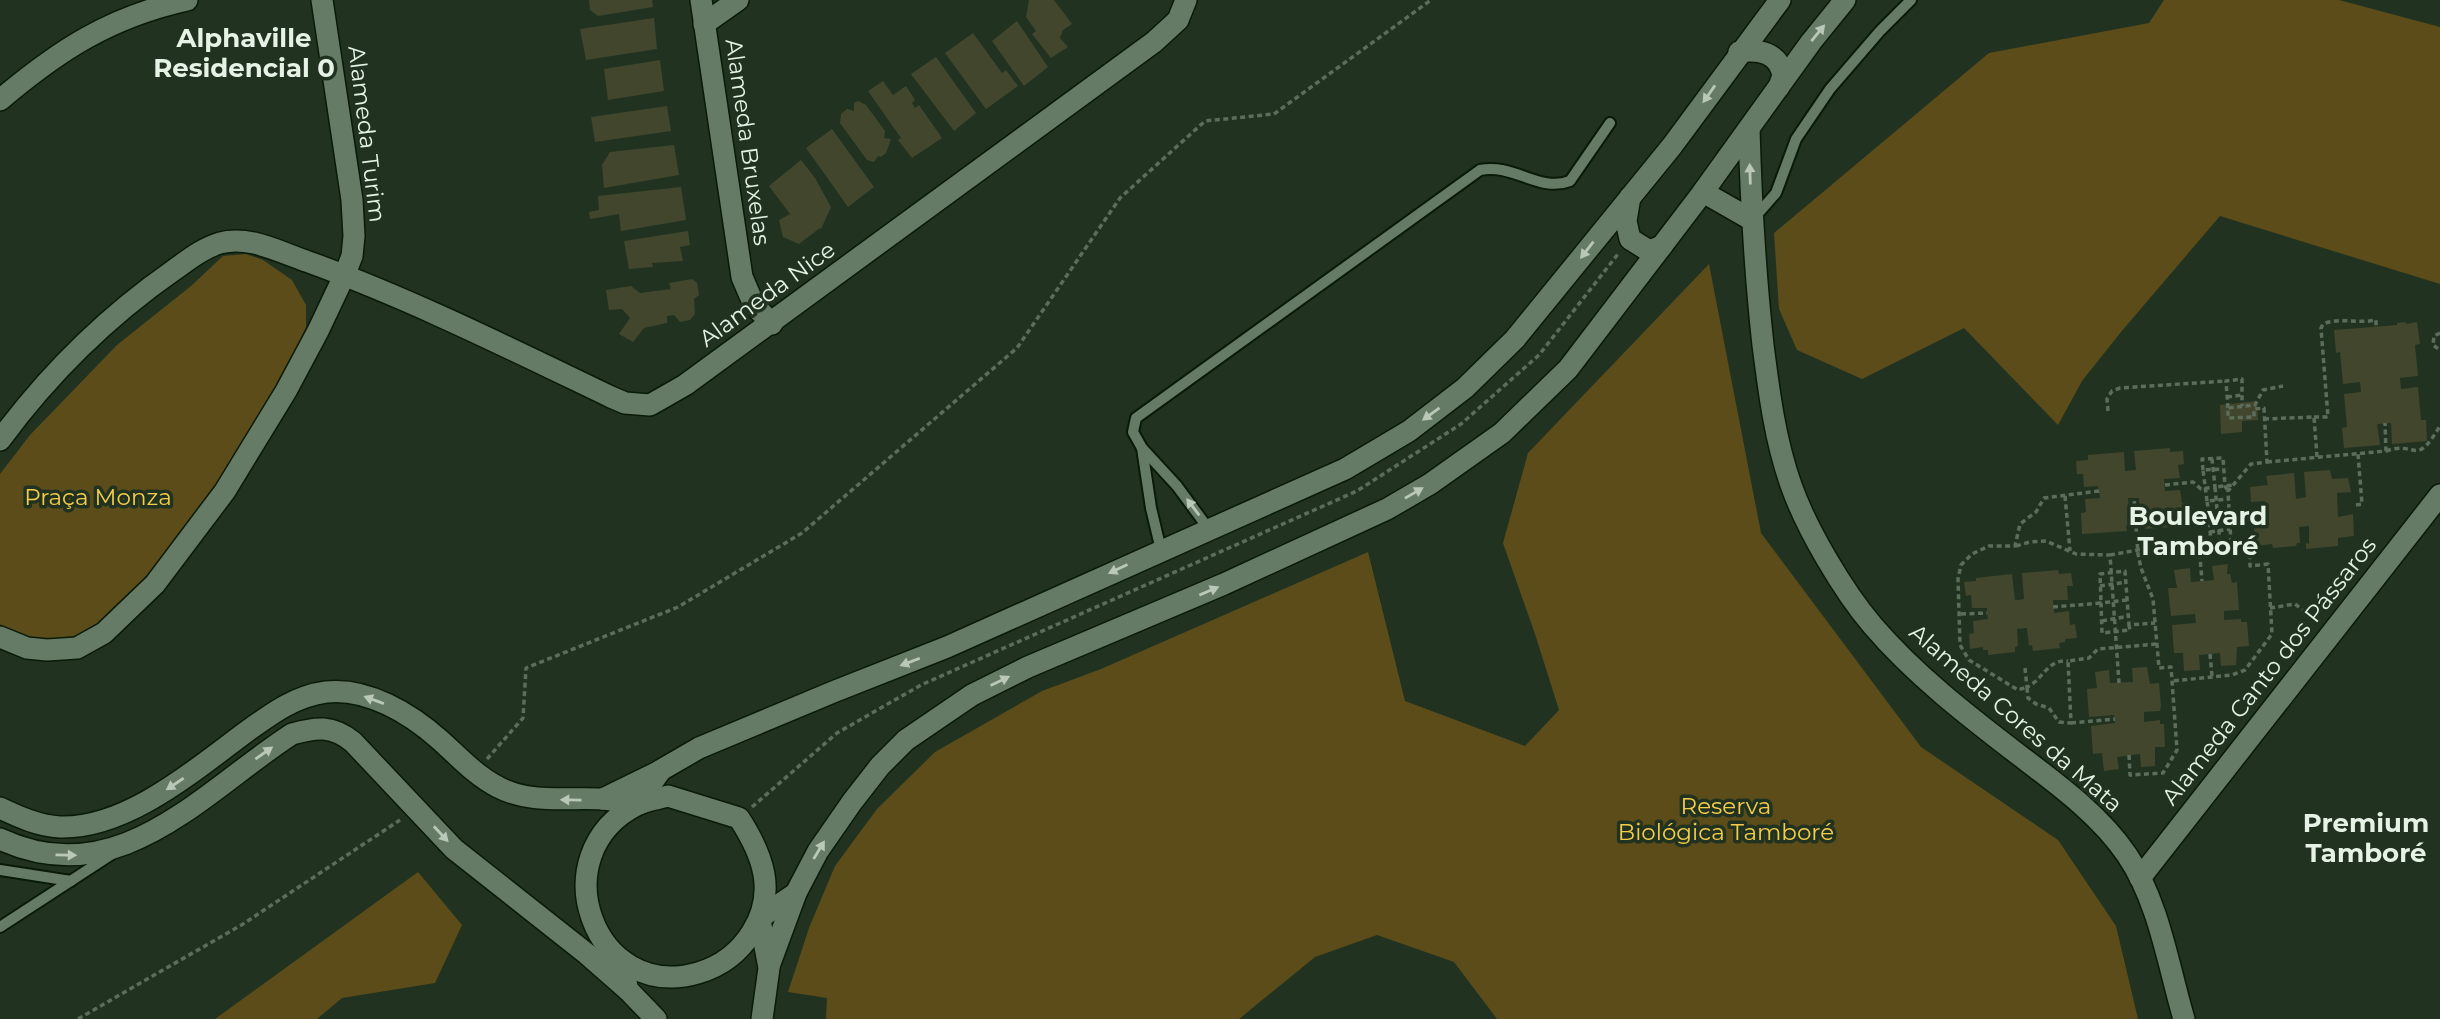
<svg xmlns="http://www.w3.org/2000/svg" width="2440" height="1019" font-family="Montserrat,sans-serif">
<rect width="100%" height="100%" fill="#213320"/>
<g fill="#5b4c1a">
<path d="M2164 0H2339L2440 27V284L2220 216 2121 332 2082 381 2058 425 1964 328 1862 379 1797 350 1779 309 1774 233 1989 53 2149 23Z"/>
<path d="M246 254 263 260 292 280 306 305V327L293 358 232 467 134 596 82 638 23 641 0 624V474L30 435 117 345 191 286 223 256Z"/>
<path d="M1709 264 1761 533 1921 747 2058 840 2116 926 2138 1019H1497L1454 962 1377 935 1315 957 1239 1019H826L827 998 788 992 809 928 835 866 877 809 935 752 1042 691 1101 669 1368 552 1405 701 1525 746 1559 710 1535 634 1503 543 1528 453Z"/>
<path d="M418 872 462 925 435 983 342 998 317 1019H215Z"/>
</g>
<g fill="#41462d">
<path d="M589 0H652L653 7 598 16 590 10Z"/>
<path d="M1029 0H1054L1072 24 1063 30 1060 38 1068 47 1051 58 1032 34 1036 31 1026 17Z"/>
<path d="M654 18 657 49 586 60 580 29Z"/>
<path d="M1017 21 1048 67 1024 86 992 41Z"/>
<path d="M973 33 1002 73 1006 70 1018 86 986 109 945 53Z"/>
<path d="M936 57 976 113 954 131 911 74Z"/>
<path d="M660 60 664 91 608 100 604 69Z"/>
<path d="M883 81 893 95 906 86 915 100 912 103 915 108 919 105 942 138 912 158 898 140 901 138 868 91Z"/>
<path d="M858 101 866 105 885 131 884 138 891 139 886 153 881 157 878 156 874 162 867 160 840 123 841 114 847 109 854 111V103Z"/>
<path d="M667 106 671 131 595 142 591 117Z"/>
<path d="M832 129 874 187 848 207 806 148Z"/>
<path d="M674 145 679 175 604 188 602 165 610 152Z"/>
<path d="M801 160 815 178 831 207 821 229 820 228 799 244 783 237 779 220 790 214 769 186Z"/>
<path d="M681 187 686 220 621 231 619 214 590 219 589 212 599 210 598 196Z"/>
<path d="M688 231 690 245 680 247 683 261 652 263 653 267 629 269 624 241Z"/>
<path d="M692 279 697 283 699 295 694 299 695 314 690 320 680 322 674 315 667 316V323L644 328 633 342 619 334 630 318 622 309 609 310 606 290 631 286 640 293 671 289 669 283Z"/>
<path d="M2406 322V324L2417 322 2420 344 2415 345 2418 376 2400 378 2401 389 2418 387 2421 420H2426L2427 441 2392 444 2391 423 2377 424 2380 445 2344 448 2342 428 2347 427 2344 394 2361 392 2360 382 2343 384 2340 352 2336 353 2334 330 2397 325V323Z"/>
<path d="M2257 401 2258 420 2242 421V432L2221 434 2220 405Z"/>
<path d="M2170 448V452L2183 451 2184 464 2178 465 2180 478 2164 479 2165 491 2180 490 2182 503 2188 502 2189 516 2179 517 2172 521V527L2145 529V525H2140L2139 498H2128L2130 525 2126 526 2127 531 2082 534 2081 513 2086 512 2085 499 2100 498 2098 486 2084 487 2083 474H2077L2076 461 2088 460V455L2124 452 2125 471 2136 470 2134 451Z"/>
<path d="M2330 470 2332 479 2348 478 2351 492 2337 493 2338 517 2353 514 2354 536 2338 538V546L2306 549V543L2309 544V526L2299 527 2300 543H2297L2296 546 2273 548 2272 544 2255 546 2254 524 2267 523 2265 501 2251 502 2250 487 2268 485 2266 476 2294 473 2296 499 2306 497 2304 472Z"/>
<path d="M2228 564 2227 574H2230L2232 583 2237 582 2239 610 2224 611V620L2241 619V622H2247L2249 646 2237 647 2236 665 2221 666 2220 653 2199 655 2200 670 2184 671 2183 653H2174L2172 625 2196 623 2195 614 2171 616 2168 588H2177L2174 570 2190 568 2191 582 2214 580 2212 566Z"/>
<path d="M2058 570 2059 574 2071 573 2073 586H2067L2068 600H2053L2054 613 2069 611 2070 625 2075 624 2077 638 2065 639V642L2059 643 2060 648 2033 651 2032 645 2029 646 2027 628 2017 629 2018 646 2015 647V652L1988 655V650H1983V647L1970 649 1969 634 1974 633 1973 621 1988 619 1987 613V608H1972L1971 595 1966 596 1964 582 1976 581V578L2012 574 2015 600H2019L2024 599 2022 573Z"/>
<path d="M2147 667 2150 684 2159 683 2161 706 2160 711 2144 712V722L2160 720V724H2164L2165 747H2155V766L2141 767 2140 754 2117 757 2119 769 2104 771 2102 753 2093 754 2091 726 2115 723 2114 715 2089 717 2087 689 2097 688 2095 672 2109 670 2110 683 2133 682 2132 668Z"/>
</g>
<g fill="none" stroke-linecap="round" stroke-linejoin="round">
<defs>
<g id="service">
<path d="M1755 217 1776 193 1796 139 1830 89 1880 31 1911 0"/>
<path d="M1142 448 1151 508 1161 550"/>
<path d="M1208 528 1177 486 1142 448 1133 432 1136 418 1480 170C1514 163 1539 193 1570 181L1610 123"/>
<path d="M0 870 71 881"/>
<path d="M0 927 112 854"/>
</g>
<g id="minor">
<path d="M701 0 742 277 754 305 772 324"/>
<path d="M704 24 738 0"/>
<path d="M0 100C59 50 110 17 187 0"/>
<path d="M1749 129C1751 201 1755 273 1763 345 1769 392 1775 440 1791 485 1806 528 1843 591 1873 626 1915 675 1968 716 2019 755 2057 784 2100 815 2127 855 2159 902 2168 965 2184 1019"/>
<path d="M1703 192 1752 220"/>
<path d="M0 440C48 375 108 316 174 270 188 260 203 248 220 243 249 235 279 252 306 261 411 299 511 349 611 397L625 403 650 405 685 385 1154 42 1178 20 1186 0"/>
<path d="M0 637 27 648 47 650 77 648 104 633 155 584 225 491 286 391 318 331 345 274 352 256 354 236 352 200 322 0"/>
<path d="M2140 878 2440 495"/>
</g>
<g id="secondary">
<path d="M1739 52C1759 49 1778 52 1783 75L1779 87"/>
<path d="M1630 197 1626 221 1630 239 1649 251 1662 246"/>
<path d="M668 796 739 818C763 855 777 892 752 932 739 953 722 966 698 973 594 1003 540 854 637 805 646 800 658 799 668 796Z"/>
<path d="M603 799 660 771"/>
<path d="M641 803 649 787 661 770 699 748 833 692 947 647 1345 469 1409 431 1465 388 1515 339 1672 146 1780 0"/>
<path d="M0 808C19 817 39 826 60 827 127 829 196 769 246 732 271 714 295 696 326 692 367 687 411 714 440 740 458 756 476 776 498 787 530 804 567 797 602 799 614 800 627 803 639 804"/>
<path d="M0 839C119 894 201 793 292 734 316 727 332 725 353 742L454 849 587 954 628 990"/>
<path d="M760 918 796 893 818 851 852 802 880 766 906 740 972 695 1028 667 1224 584 1387 509 1430 484 1502 433 1568 369 1703 192 1811 42 1845 0"/>
<path d="M760 920 769 968 762 1019"/>
<path d="M769 966 796 893"/>
<path d="M625 978 628 990 656 1019"/>
</g>
</defs>
<use href="#service" stroke="#091a09" stroke-width="14"/>
<use href="#minor" stroke="#091a09" stroke-width="24"/>
<use href="#secondary" stroke="#091a09" stroke-width="24"/>
<g stroke="#5d6d5c" stroke-width="3.5" stroke-dasharray="5 3.5" stroke-linecap="butt">
<path d="M2440 333 2434 336 2433 345 2440 350"/>
<path d="M2227 397 2243 395"/>
<path d="M2228 408 2226 381 2242 379V406"/>
<path d="M2108 411 2107 399 2112 391 2120 388 2226 381"/>
<path d="M2314 417H2328L2321 328 2323 324C2340 317 2358 324 2376 320V327"/>
<path d="M2264 419 2314 417 2317 457"/>
<path d="M2386 451C2418 440 2414 469 2440 426"/>
<path d="M2267 462 2386 451 2385 423"/>
<path d="M2203 470 2202 459 2223 458 2225 486 2228 491"/>
<path d="M2165 485 2193 482 2201 489 2215 487 2212 459"/>
<path d="M2099 491 2044 498 2036 512 2020 524 2015 546H1989L1972 554 1961 565 1958 579 1960 645 1969 660 2018 690 2027 687 2028 698 2036 704 2049 708 2059 722 2071 723 2068 661 2089 658 2098 649 2157 644"/>
<path d="M2065 496 2070 551"/>
<path d="M2207 501 2203 470 2223 469"/>
<path d="M2356 505 2362 504 2358 454"/>
<path d="M2209 515 2207 501 2229 499"/>
<path d="M2210 532 2230 529"/>
<path d="M2220 543 2215 487 2233 485"/>
<path d="M2231 543 2228 491 2251 464 2267 462 2264 408 2254 409V417L2228 418V408L2255 405 2263 390 2283 386"/>
<path d="M2211 544 2209 515 2266 511"/>
<path d="M2199 545 2202 581"/>
<path d="M2016 546 2030 542 2046 541 2076 554 2110 555 2119 683"/>
<path d="M2110 555 2138 550 2238 542 2239 554 2250 553V566L2268 564 2272 634 2245 670 2232 675 2172 681"/>
<path d="M2100 586 2126 582"/>
<path d="M2127 600 2101 603 2102 633 2130 630 2129 625"/>
<path d="M2053 607 2101 603 2100 574 2125 571 2129 625 2155 623"/>
<path d="M2270 608 2295 604 2318 622"/>
<path d="M1961 614 1987 613"/>
<path d="M2102 621 2129 616"/>
<path d="M2210 654 2212 676"/>
<path d="M2025 668 2027 687C2043 680 2047 659 2068 661"/>
<path d="M2071 723 2115 719"/>
<path d="M2129 755 2130 775 2163 773 2177 750 2171 667 2159 668 2153 599 2141 568 2138 554 2134 498"/>
<path d="M487 759 523 718 526 668 678 607 802 533 1017 348 1120 198 1205 121 1274 114 1431 0"/>
<path d="M752 807 837 733 921 685 1357 491 1461 424 1539 355 1618 254"/>
<path d="M78 1019 243 924 400 820"/>
</g>
<use href="#service" stroke="#667b65" stroke-width="10"/>
<use href="#minor" stroke="#667b65" stroke-width="21"/>
<use href="#secondary" stroke="#667b65" stroke-width="21"/>
</g>
<defs><path id="oneway-solid" d="M-6-.8H1V-3.2L6.5 0L1 3.2V.8H-6Z" transform="scale(1.75)"/></defs>
<g fill="#b9c8b8">
<use href="#oneway-solid" transform="translate(1818 33) rotate(-51)"/>
<use href="#oneway-solid" transform="translate(1709 94) rotate(125)"/>
<use href="#oneway-solid" transform="translate(1750 174) rotate(-92)"/>
<use href="#oneway-solid" transform="translate(1587 250) rotate(128)"/>
<use href="#oneway-solid" transform="translate(1431 414) rotate(144)"/>
<use href="#oneway-solid" transform="translate(1414 493) rotate(-30)"/>
<use href="#oneway-solid" transform="translate(1193 507) rotate(-127)"/>
<use href="#oneway-solid" transform="translate(1118 569) rotate(155)"/>
<use href="#oneway-solid" transform="translate(1209 591) rotate(-23)"/>
<use href="#oneway-solid" transform="translate(910 662) rotate(159)"/>
<use href="#oneway-solid" transform="translate(1000 681) rotate(-26)"/>
<use href="#oneway-solid" transform="translate(374 700) rotate(-160)"/>
<use href="#oneway-solid" transform="translate(264 753) rotate(-35)"/>
<use href="#oneway-solid" transform="translate(175 784) rotate(146)"/>
<use href="#oneway-solid" transform="translate(571 800) rotate(-179)"/>
<use href="#oneway-solid" transform="translate(441 834) rotate(47)"/>
<use href="#oneway-solid" transform="translate(819 850) rotate(-59)"/>
<use href="#oneway-solid" transform="translate(66 855) rotate(1)"/>
</g>
<g text-anchor="middle" stroke-width="7" stroke-linejoin="round" paint-order="stroke">
<g font-size="23" fill="#e6f2e5" stroke="#213320">
<text transform="translate(367 134) rotate(83)" y="8">Alameda Turim</text>
<text transform="translate(748 142) rotate(82)" y="8">Alameda Bruxelas</text>
<text transform="translate(767 294) rotate(-36)" y="8">Alameda Nice</text>
<text transform="translate(2269 671) rotate(-52)" y="8">Alameda Canto dos Pássaros</text>
<text transform="translate(2016 718) rotate(41)" y="8">Alameda Cores da Mata</text>
</g>
<g font-size="23" fill="#f6cd49" stroke="#213320">
<text x="98" y="505">Praça Monza</text>
<text x="1726" y="814">Reserva<tspan x="1726" dy="26">Biológica Tamboré</tspan></text>
</g>
<g font-size="26" font-weight="bold" fill="#e6f2e5" stroke="#213320">
<text x="244" y="47">Alphaville<tspan x="244" dy="30">Residencial 0</tspan></text>
<text x="2198" y="525">Boulevard<tspan x="2198" dy="30">Tamboré</tspan></text>
<text x="2366" y="832">Premium<tspan x="2366" dy="30">Tamboré</tspan></text>
</g>
</g>
</svg>
